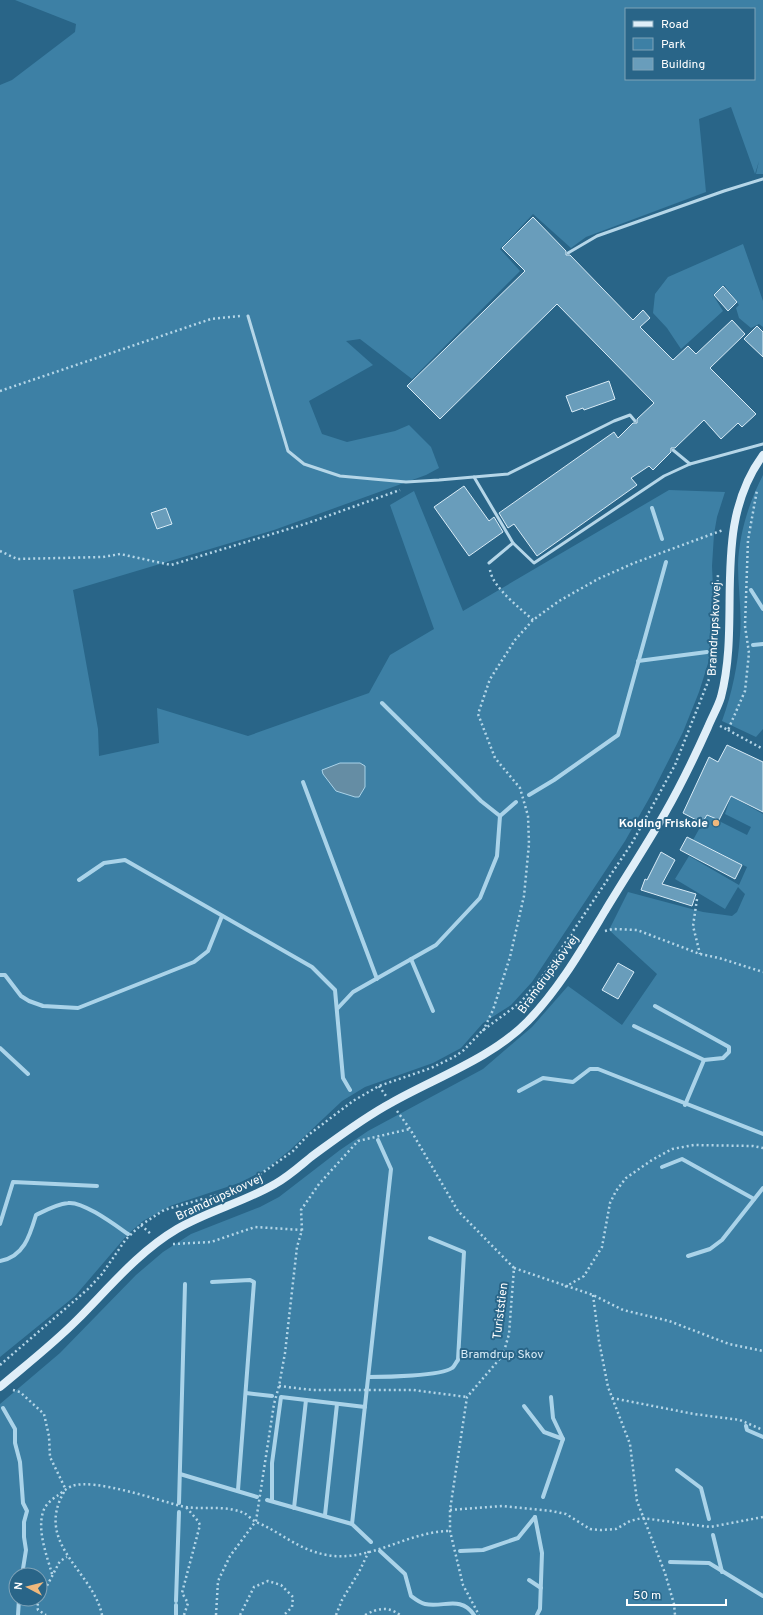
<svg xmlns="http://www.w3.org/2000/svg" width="763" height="1615" font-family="Overpass,sans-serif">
<rect width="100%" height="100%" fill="#296588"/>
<g fill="#3d80a5" fill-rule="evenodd">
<path d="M15 0H763V174H756L759 161 755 174 731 107 699 119 706 192 586 237 571 248 533 214 500 249 520 271 412 379 360 339 346 341 373 365 309 401 322 434 347 442 395 431 409 425 431 447 439 468 426 475 274 530 73 590 98 729 99 756 159 743 157 708 248 736 369 693 390 655 434 629 390 505 414 491 463 611 669 490 725 492 717 517 714 534 712 566 714 612 711 654 699 692 683 732 651 795 625 841 532 982 511 1005 483 1023 461 1048 433 1063 365 1087 342 1101 290 1150 265 1170 239 1183 170 1206 143 1221 128 1234 75 1296 0 1357V85L12 80 75 32 76 24ZM626 9H754V79H626Z"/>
<path d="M743 244 763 301V327L759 324 751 328 739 318 736 308 739 305 724 285 713 295 723 311 681 349 667 328 653 313 655 294 668 277Z"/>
<path d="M763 475V729L756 737 722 721C732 693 738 665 740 635 742 612 738 588 738 565 739 534 749 502 763 475Z"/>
<path d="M731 796 763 814V1615H0V1404L60 1353 136 1275 163 1252 191 1234 260 1207 279 1197 340 1150 368 1131 483 1069 532 1027 568 986 622 1025 657 974 609 930 628 892 703 912 732 916 737 912 745 894 738 887 725 909 675 879 689 856 739 885 747 867 693 840 707 815 747 835 751 827 725 814ZM16 1575H40V1599H16Z"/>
</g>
<path fill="#658da4" stroke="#aad3e9" d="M340 763H360L365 766V787L359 797H355L336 791 323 774 322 770Z"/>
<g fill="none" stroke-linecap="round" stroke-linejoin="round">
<g stroke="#aad3e9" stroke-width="4">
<path d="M652 508 662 539"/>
<path d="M751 590 763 609"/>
<path d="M753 645 763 644"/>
<path d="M638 661 707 652"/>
<path d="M303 782 377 979"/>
<path d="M529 795 554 780 618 735 666 562"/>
<path d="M500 816 516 802"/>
<path d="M79 880 104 863 125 860 312 967 335 990 343 1078 350 1090"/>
<path d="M411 959 433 1011"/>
<path d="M0 975H5L21 996 29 1001 43 1006 78 1008 194 962 208 951 222 916"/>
<path d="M655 1006 729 1047V1052L723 1058 704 1060 685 1105"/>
<path d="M337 1009 353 992 436 945 480 898 497 856 500 816 481 801 382 703"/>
<path d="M634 1026 704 1060"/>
<path d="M0 1048 28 1074"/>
<path d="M519 1091 543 1078 573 1082 590 1069H598L763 1134"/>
<path d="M662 1167 682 1159 754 1199"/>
<path d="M0 1224 13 1182 97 1186"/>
<path d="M688 1256 710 1249 722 1240 763 1188"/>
<path d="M0 1261C24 1257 30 1235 36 1215 46 1210 57 1204 68 1203 83 1201 115 1225 128 1234"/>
<path d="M212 1282 250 1280 254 1282 238 1490"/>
<path d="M369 1377C385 1377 441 1376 452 1368 454 1367 456 1362 458 1360L464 1252 430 1238"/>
<path d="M246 1393 272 1396"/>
<path d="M524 1406 544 1432 563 1439"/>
<path d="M3 1408 15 1429V1443L20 1462 23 1503 27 1511 24 1522V1537L26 1550 22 1575"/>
<path d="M746 1426 747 1430 763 1437"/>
<path d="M677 1470 701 1488 709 1519"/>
<path d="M180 1474 257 1497"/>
<path d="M543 1497 563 1439 553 1418 551 1397"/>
<path d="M267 1500 352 1524 371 1542"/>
<path d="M272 1501V1463L281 1397 365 1407"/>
<path d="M179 1503 185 1284"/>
<path d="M294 1508 306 1400"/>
<path d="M325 1515 337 1404"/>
<path d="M535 1517 542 1553 540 1609 537 1615"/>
<path d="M352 1524 391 1169 378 1140"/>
<path d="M713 1535 722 1572"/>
<path d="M380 1551 405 1574 411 1596C415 1599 420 1603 425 1604 443 1608 461 1595 474 1615"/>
<path d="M460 1551 483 1550 518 1538 535 1517"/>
<path d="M670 1562 709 1563 763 1596"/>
<path d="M529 1580 541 1588"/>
<path d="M176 1601 179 1512"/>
<path d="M18 1615 19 1599"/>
<path d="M176 1615V1605"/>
</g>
</g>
<g fill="#699dbb" stroke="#d9ecf7">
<path d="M533 217 566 251V255H570L633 320 643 310 650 318 640 327 673 360 688 346 696 354 732 320 745 334 710 368 756 414 742 427 738 423 721 439 704 420 675 448H671V452L653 470 649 466 631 478 637 485 537 556 514 524 508 528 499 513 614 432 618 438 633 423H637V419L654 403 557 304 440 419 407 386 525 271 502 248Z"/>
<path d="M723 286 737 302 728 311 714 295Z"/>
<path d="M757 326 763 332V357L744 339Z"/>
<path d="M609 381 615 399 584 410 583 408 572 412 566 396Z"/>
<path d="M464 486 489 521 494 517 503 532 469 556 434 507Z"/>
<path d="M166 508 172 524 157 529 151 513Z"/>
<path d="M727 745 763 762V812L731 796 719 820 707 815 702 823 683 813 709 757 718 762Z"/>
<path d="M687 837 742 865 735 879 680 850Z"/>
<path d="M661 852 675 860 662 884 696 894 692 906 641 890 645 879 647 880Z"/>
<path d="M618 963 634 972 618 999 602 990Z"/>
</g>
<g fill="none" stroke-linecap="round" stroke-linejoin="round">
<g stroke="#b5d6e8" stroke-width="2.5" stroke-dasharray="2 3" stroke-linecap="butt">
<path d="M0 391 211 319 241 316"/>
<path d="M0 551 17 559 103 557 120 554 171 565 308 523 400 490"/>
<path d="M490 570C493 588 520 608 533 620"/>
<path d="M720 726 728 730 745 691 749 653 745 626 748 540 757 490"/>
<path d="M728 730 763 749"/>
<path d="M697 899 693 926 700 954"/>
<path d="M605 931 613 929 637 930 700 954 719 958 763 972"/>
<path d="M483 1031 493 1010 510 957 524 896 529 844 528 816 520 788 495 758 478 714 490 679 515 640 533 620 559 601 598 579 634 563 723 530"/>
<path d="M379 1086 386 1096"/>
<path d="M397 1111 410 1129 458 1211 514 1268 509 1334 503 1355 467 1397 450 1510V1531L463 1585 479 1615"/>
<path d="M141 1225 152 1235"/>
<path d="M173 1244 211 1242 255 1227 302 1230"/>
<path d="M514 1268 593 1295 623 1310 669 1321 729 1344 763 1351"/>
<path d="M565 1287 584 1276 602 1247 610 1203 616 1191 626 1178 652 1160 672 1149 694 1145 753 1146 763 1148"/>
<path d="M593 1295 599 1341 608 1387 630 1444 637 1501 665 1573 674 1604 675 1615"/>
<path d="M0 1365 88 1289 102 1274 126 1239 141 1225 164 1210 227 1192 251 1181 293 1151 307 1136 353 1101 379 1086 431 1068 454 1057 464 1050 482 1031 521 1002 545 973 632 843 675 765 713 669 716 637 718 573"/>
<path d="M279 1386 312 1390H413L467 1397"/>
<path d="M13 1390 20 1392 44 1414 49 1436 50 1457 66 1490"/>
<path d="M612 1398 694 1414 740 1420 763 1430"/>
<path d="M64 1492C34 1544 93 1571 102 1615"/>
<path d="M450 1510 502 1506 551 1511 566 1514 590 1529 601 1530 616 1529 630 1521 642 1518 710 1527 763 1517"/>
<path d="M52 1574C47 1556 37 1531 43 1512 45 1505 51 1500 57 1496 61 1493 67 1488 72 1486 94 1478 157 1500 181 1506 202 1511 223 1504 244 1513 248 1515 252 1520 256 1522 281 1532 298 1550 327 1555 369 1563 408 1531 450 1531"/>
<path d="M40 1599 60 1561 67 1557"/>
<path d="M40 1599 37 1606 38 1610 46 1615"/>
<path d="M184 1615 188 1603 182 1593 183 1589 200 1525 198 1521 186 1507"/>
<path d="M216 1615 218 1581 230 1556 256 1521 274 1404 279 1386 285 1353 297 1247 302 1230 301 1210 319 1184 358 1141 410 1129"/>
<path d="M240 1615 254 1587 268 1581 281 1585 293 1597 292 1607 284 1615"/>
<path d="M336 1615 342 1600 359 1572 369 1551"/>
<path d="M365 1615C378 1608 388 1606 400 1615"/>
</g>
<g stroke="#b5d6e8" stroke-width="3">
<path d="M568 253 597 236 724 191 763 179"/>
<path d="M248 316 288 451 304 464 340 476 406 482 439 480 508 474 614 421 630 415 635 421"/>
<path d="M673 450 690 464 763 444"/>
<path d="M474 477 513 543 489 563"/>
<path d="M513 543 534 563 664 476 690 464"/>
</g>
<path stroke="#dfeef8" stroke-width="8" d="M0 1387C26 1365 53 1344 77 1320 109 1288 138 1252 177 1229 208 1211 244 1202 275 1184 288 1177 300 1166 311 1157 337 1138 363 1118 391 1103 435 1078 492 1058 528 1021 559 989 582 949 605 911 625 878 646 846 665 813 681 785 695 756 708 727 712 717 718 707 721 697 742 617 710 527 763 455"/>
</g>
<circle fill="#f0b87c" stroke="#296588" stroke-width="1.5" cx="716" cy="823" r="4"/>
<g text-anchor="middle" stroke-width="4" stroke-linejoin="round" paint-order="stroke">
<g font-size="12" fill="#fff" stroke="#296588">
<text transform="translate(714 629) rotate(-87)" y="4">Bramdrupskovvej</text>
<text transform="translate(548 974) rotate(-54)" y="4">Bramdrupskovvej</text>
<text transform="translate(219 1197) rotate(-25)" y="4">Bramdrupskovvej</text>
<text transform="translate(500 1311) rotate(-83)" y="4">Turiststien</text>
</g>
<g font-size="12" font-weight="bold" fill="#fff" stroke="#296588" text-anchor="end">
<text x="708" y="827">Kolding Friskole</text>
</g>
<g font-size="12" fill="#d9ecf7" stroke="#296588">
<text x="502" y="1358">Bramdrup Skov</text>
</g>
</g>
<rect x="625" y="8" width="130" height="72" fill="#296588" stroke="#7fa3b8"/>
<rect x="633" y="21" width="20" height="6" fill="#dfeef8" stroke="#7fa3b8"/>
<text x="661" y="28" font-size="12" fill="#ffffff">Road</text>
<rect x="633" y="38" width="20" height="12" fill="#3d80a5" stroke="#7fa3b8"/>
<text x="661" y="48" font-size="12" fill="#ffffff">Park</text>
<rect x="633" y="58" width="20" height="12" fill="#699dbb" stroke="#7fa3b8"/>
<text x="661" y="68" font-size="12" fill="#ffffff">Building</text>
<g transform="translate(28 1587) rotate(277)"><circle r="19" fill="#296588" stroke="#7fa3b8"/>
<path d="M0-3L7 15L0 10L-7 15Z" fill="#f0b87c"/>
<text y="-6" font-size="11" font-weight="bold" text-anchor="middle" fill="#ffffff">N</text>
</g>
<path d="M627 1599v6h99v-6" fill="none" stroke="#ffffff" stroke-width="2"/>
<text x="633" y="1599" font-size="12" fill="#ffffff" stroke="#296588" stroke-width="3" paint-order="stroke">50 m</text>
</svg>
